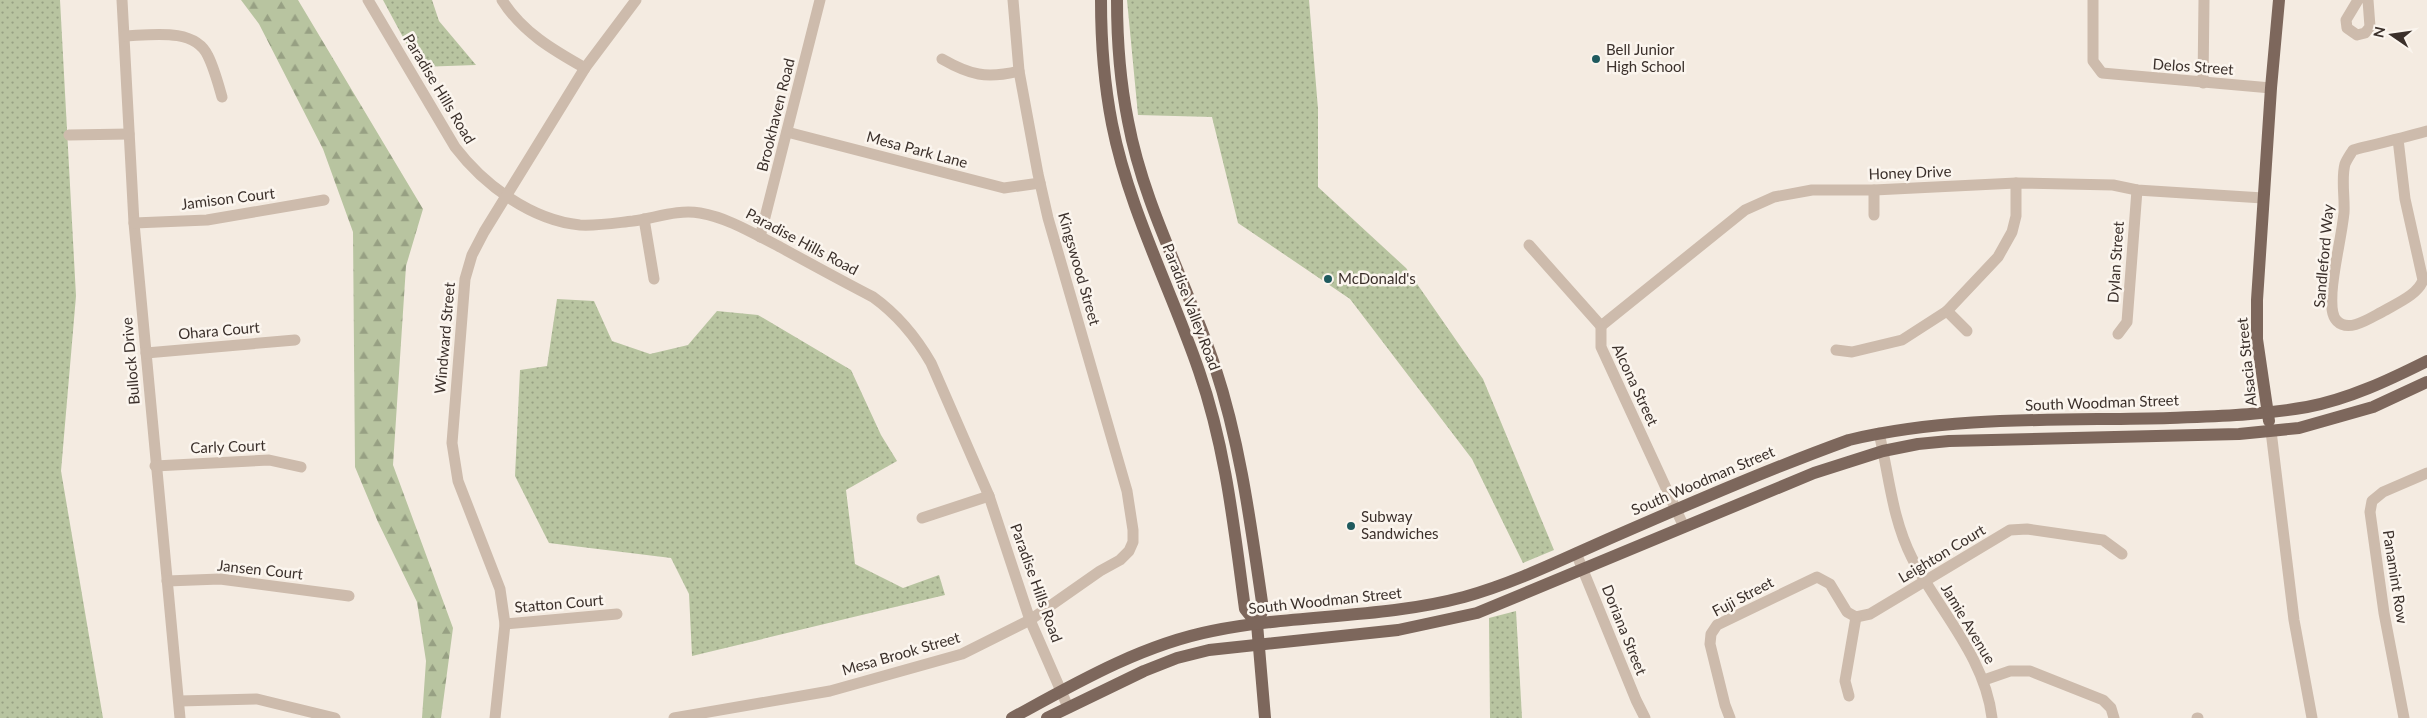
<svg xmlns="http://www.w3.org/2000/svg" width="2427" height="718" font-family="Lato,sans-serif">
<defs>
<pattern id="grass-dots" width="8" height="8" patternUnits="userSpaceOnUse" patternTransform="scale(1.25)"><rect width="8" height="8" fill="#b8c4a0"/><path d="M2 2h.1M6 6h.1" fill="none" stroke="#97a083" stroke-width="1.8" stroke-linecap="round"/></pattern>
<pattern id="forest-firs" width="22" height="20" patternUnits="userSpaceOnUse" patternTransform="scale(1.25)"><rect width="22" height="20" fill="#b8c4a0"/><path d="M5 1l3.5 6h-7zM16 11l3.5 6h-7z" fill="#97a083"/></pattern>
</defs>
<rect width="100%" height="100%" fill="#f4ebe1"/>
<g fill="url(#grass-dots)">
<path d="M0 0H60L76 296 61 471 103 718H0Z"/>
<path d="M383 0H432L439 21 476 65 419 67Z"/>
<path d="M1127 0H1309L1318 109V187L1406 268 1483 379 1554 550 1523 563 1472 459 1350 299 1238 223 1212 117 1138 115Z"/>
<path d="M557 299 594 301 612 341 650 354 688 345 717 311 758 315 851 370 881 435 897 461 846 490 855 564 903 588 939 575 945 595 692 656 689 594 671 558 549 543 515 476 520 370 547 366Z"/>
<path d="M1516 611 1522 718H1490L1489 618Z"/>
</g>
<path fill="url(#forest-firs)" d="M241 0H298L423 209 406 266 393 465 453 628 441 718H422L426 661 417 602 378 522 355 467 353 232 323 149 259 24Z"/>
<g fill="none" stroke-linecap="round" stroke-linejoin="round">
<g stroke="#cdbbac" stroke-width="11">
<path d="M122 0 134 223 180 718"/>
<path d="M368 0 455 147C484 185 531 220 580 225 598 226 615 223 633 221 655 218 678 209 700 213 729 218 754 234 780 247 811 264 842 281 873 297 898 315 916 337 931 363L989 496 1030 620 1068 707"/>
<path d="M502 0C522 32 553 50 585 68"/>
<path d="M2093 0V61L2102 73 2271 88"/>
<path d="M2358 0 2346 20 2347 28 2357 35 2365 33 2370 27 2368 0"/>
<path d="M125 36C150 35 195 27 208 56 214 68 218 83 222 97"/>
<path d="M942 59C970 75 986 79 1019 71"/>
<path d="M2203 83 2204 0"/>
<path d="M787 132 1004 188 1040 183"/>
<path d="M69 135 129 134"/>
<path d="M2398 139 2405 199 2423 280C2418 295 2395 304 2382 312 2370 318 2349 333 2337 321 2330 314 2332 301 2332 292 2334 265 2341 240 2344 213 2345 198 2341 178 2345 164 2347 159 2350 155 2353 150 2377 144 2402 138 2427 131"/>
<path d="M1874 215V190"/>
<path d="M644 219 654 279"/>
<path d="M134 223 207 220 324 200"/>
<path d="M760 237 820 0"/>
<path d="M1529 245 1601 326"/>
<path d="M1947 311 1967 331"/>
<path d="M1601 326 1745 210 1774 197 1812 190H1874L2016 183 2113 185 2137 190 2263 198"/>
<path d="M1601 326V347L1684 527"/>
<path d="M2118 334 2127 322 2137 190"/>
<path d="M1836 350 1852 352 1902 340 1947 311 1998 257 2012 232 2016 216V183"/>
<path d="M146 353 295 340"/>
<path d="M2271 431 2294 620 2312 718"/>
<path d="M1879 433C1889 475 1892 519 1912 558 1939 611 1985 657 1992 718"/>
<path d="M155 466 269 460 301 467"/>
<path d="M922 518 989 496"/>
<path d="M1576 553 1636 700 1645 718"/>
<path d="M167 581 220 579 349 596"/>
<path d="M1856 617 1870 614 2010 530 2027 529 2103 540 2122 554"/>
<path d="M505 624 617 614"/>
<path d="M1984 680 2010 671H2030L2103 700 2111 708 2114 718"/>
<path d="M1849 696 1845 681 1856 617"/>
<path d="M179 701 257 699 335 718"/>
<path d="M495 718 505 624 500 589 458 481 452 443 465 279 472 255 484 232 585 68 636 0"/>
<path d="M674 718 830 691 962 654 1030 620 1100 571 1120 560 1129 551 1133 542V530L1127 491 1048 218 1038 174 1019 71 1013 0"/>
<path d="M1730 718 1725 705 1710 644 1711 634 1717 625 1817 577 1830 584 1847 612 1856 617"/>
<path d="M2197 718H2198"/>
<path d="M2404 718 2384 613 2370 512 2372 501 2383 492 2427 473"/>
</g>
<g stroke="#7d675c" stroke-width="12">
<path d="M1101 0C1101 42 1104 83 1112 124 1129 210 1171 289 1199 371 1226 449 1234 528 1245 609L1257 624"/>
<path d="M1117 0C1117 41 1120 81 1128 121 1144 207 1188 285 1215 367 1241 446 1251 527 1263 609L1257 624 1265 718"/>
<path d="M2269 421 2257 339V300L2271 88 2279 0"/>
<path d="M1012 718C1074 684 1141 645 1212 631 1295 614 1381 619 1464 597 1515 583 1565 558 1613 537 1691 503 1769 469 1849 440 1954 415 2064 421 2170 418 2216 416 2262 415 2307 407 2349 399 2389 380 2427 361"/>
<path d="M1047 718 1144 671 1177 658 1209 650 1398 630 1477 613 1814 473 1883 451 1918 444 1949 441 2239 434 2299 428 2373 407 2427 382"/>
</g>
</g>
<g fill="#1f5a5e" stroke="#fbf5ee" stroke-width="2">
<circle cx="1596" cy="59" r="5"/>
<circle cx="1328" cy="279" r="5"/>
<circle cx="1351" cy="526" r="5"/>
</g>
<g text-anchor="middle" stroke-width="5" stroke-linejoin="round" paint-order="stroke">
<g font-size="15" fill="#3b302b" stroke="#fbf5ee" text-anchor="start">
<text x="1606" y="55">Bell Junior<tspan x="1606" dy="17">High School</tspan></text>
<text x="1338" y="284">McDonald's</text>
<text x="1361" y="522">Subway<tspan x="1361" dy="17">Sandwiches</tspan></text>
</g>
<g font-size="15" fill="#3b302b" stroke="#fbf5ee">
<text transform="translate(2193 67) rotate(4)" y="5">Delos Street</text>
<text transform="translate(439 89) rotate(59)" y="5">Paradise Hills Road</text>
<text transform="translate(776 115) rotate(-76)" y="5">Brookhaven Road</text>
<text transform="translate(917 150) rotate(15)" y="5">Mesa Park Lane</text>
<text transform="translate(1910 173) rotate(-2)" y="5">Honey Drive</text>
<text transform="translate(228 199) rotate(-7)" y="5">Jamison Court</text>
<text transform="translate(802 242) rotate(28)" y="5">Paradise Hills Road</text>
<text transform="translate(2324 256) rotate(-85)" y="5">Sandleford Way</text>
<text transform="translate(2116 262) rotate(-86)" y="5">Dylan Street</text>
<text transform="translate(1079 269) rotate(74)" y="5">Kingswood Street</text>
<text transform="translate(1191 307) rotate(69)" y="5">Paradise Valley Road</text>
<text transform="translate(219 331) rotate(-5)" y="5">Ohara Court</text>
<text transform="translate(445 338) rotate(-85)" y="5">Windward Street</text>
<text transform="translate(131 361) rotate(-95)" y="5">Bullock Drive</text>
<text transform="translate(2247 362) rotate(-96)" y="5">Alsacia Street</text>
<text transform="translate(1635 385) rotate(65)" y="5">Alcona Street</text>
<text transform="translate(2102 403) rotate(-2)" y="5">South Woodman Street</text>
<text transform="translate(228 447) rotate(-2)" y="5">Carly Court</text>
<text transform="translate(1703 481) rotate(-23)" y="5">South Woodman Street</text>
<text transform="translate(1942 554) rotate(-31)" y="5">Leighton Court</text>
<text transform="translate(260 570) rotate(6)" y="5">Jansen Court</text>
<text transform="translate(2395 577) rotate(81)" y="5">Panamint Row</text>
<text transform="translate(1036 583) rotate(70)" y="5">Paradise Hills Road</text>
<text transform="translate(1743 597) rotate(-28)" y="5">Fuji Street</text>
<text transform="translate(1325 601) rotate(-6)" y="5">South Woodman Street</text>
<text transform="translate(559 604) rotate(-5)" y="5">Statton Court</text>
<text transform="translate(1968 624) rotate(59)" y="5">Jamie Avenue</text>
<text transform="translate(1624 630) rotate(68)" y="5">Doriana Street</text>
<text transform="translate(901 654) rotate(-16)" y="5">Mesa Brook Street</text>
</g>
</g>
<g transform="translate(2392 35) rotate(283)" stroke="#fbf5ee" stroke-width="4" paint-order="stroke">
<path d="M0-4L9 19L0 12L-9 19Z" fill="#3b302b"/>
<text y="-8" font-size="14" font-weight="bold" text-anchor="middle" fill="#3b302b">N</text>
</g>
</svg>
